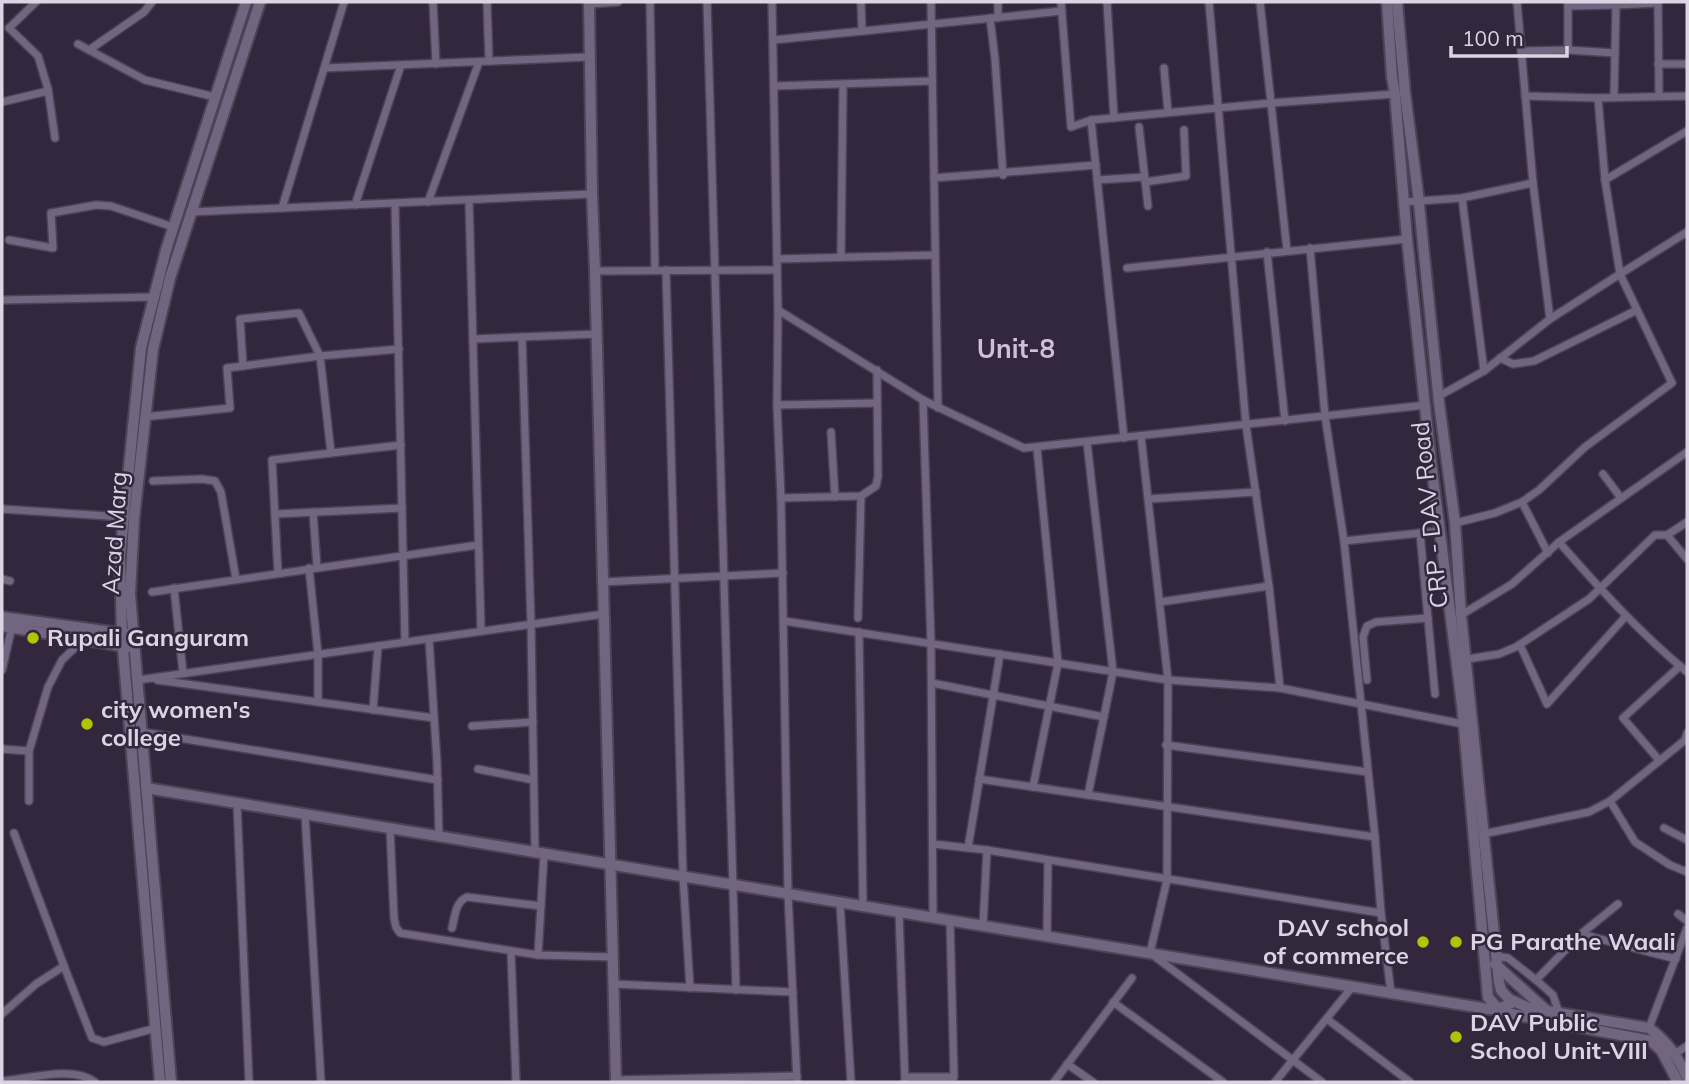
<svg xmlns="http://www.w3.org/2000/svg" width="1689" height="1084" font-family="Mulish,sans-serif">
<rect width="100%" height="100%" fill="#33273e"/>
<g fill="none" stroke-linecap="round" stroke-linejoin="round">
<defs>
<g id="street">
<path d="M36 2 9 28 38 56 48 89 55 138"/>
<path d="M152 2 144 12 89 50 145 80 215 97"/>
<path d="M433 2 436 64"/>
<path d="M487 2 489 61"/>
<path d="M650 2 655 270"/>
<path d="M707 2 736 990"/>
<path d="M772 2 778 310 777 405 781 498 788 894 797 1082"/>
<path d="M861 2 862 31"/>
<path d="M931 2 938 408"/>
<path d="M998 2V18"/>
<path d="M1061 2 1071 127 1091 120 1271 103 1395 94"/>
<path d="M1107 2 1114 118"/>
<path d="M1209 2 1246 425 1269 586 1280 688"/>
<path d="M1260 2 1287 250"/>
<path d="M1658 2 1659 96"/>
<path d="M589 4 618 2"/>
<path d="M1568 6 1616 5"/>
<path d="M990 18 995 59 1003 175"/>
<path d="M773 40 1062 11"/>
<path d="M78 44 89 50"/>
<path d="M1568 50 1615 53"/>
<path d="M1521 51 1568 50V2"/>
<path d="M1658 64H1687"/>
<path d="M325 68 589 57"/>
<path d="M1164 68 1168 112"/>
<path d="M774 86 932 81"/>
<path d="M1525 96 1598 98"/>
<path d="M1614 97 1616 5 1658 3"/>
<path d="M2 102 48 91"/>
<path d="M1091 120 1124 438"/>
<path d="M1139 127 1148 206"/>
<path d="M934 178 1096 165"/>
<path d="M1097 180 1144 177"/>
<path d="M1605 180 1687 131"/>
<path d="M1145 182 1186 176 1184 130"/>
<path d="M1533 183 1550 319 1620 274 1605 180 1598 98 1687 96"/>
<path d="M1462 198 1484 371"/>
<path d="M469 200 481 631"/>
<path d="M428 202 479 62"/>
<path d="M1404 202 1462 198 1533 183 1517 2"/>
<path d="M355 205 401 65"/>
<path d="M395 205 405 642"/>
<path d="M282 208 344 2"/>
<path d="M191 212 592 194"/>
<path d="M9 240 53 248 51 213 96 205 111 206 173 227"/>
<path d="M1310 248 1325 416 1344 541 1375 837 1381 913 1391 993"/>
<path d="M1267 252 1285 421"/>
<path d="M841 257 843 85"/>
<path d="M777 259 935 255"/>
<path d="M1127 268 1407 239"/>
<path d="M666 270 683 876 690 988"/>
<path d="M595 271 777 270"/>
<path d="M2 300 153 297"/>
<path d="M778 310 923 400 1024 448 1426 405"/>
<path d="M522 337 531 624 535 852"/>
<path d="M474 339 597 334"/>
<path d="M1500 358 1513 364 1534 361 1637 310"/>
<path d="M243 366 320 356 331 453 401 445"/>
<path d="M1439 396 1484 371 1550 319"/>
<path d="M923 400 931 644 933 917"/>
<path d="M777 405 876 403"/>
<path d="M144 417 230 408 227 368 243 366 240 319 299 313 320 356 399 349"/>
<path d="M831 432 835 497"/>
<path d="M1141 436 1168 680 1167 880 1150 953 1322 1082"/>
<path d="M1087 442 1113 672 1088 795"/>
<path d="M1603 474 1621 498"/>
<path d="M153 481 202 479 215 481 221 492 236 579"/>
<path d="M781 498 861 496 876 486 878 476 877 370"/>
<path d="M1148 499 1256 492"/>
<path d="M1522 502 1548 553"/>
<path d="M2 509 123 517"/>
<path d="M313 512 317 567"/>
<path d="M275 514 402 508"/>
<path d="M1455 523 1495 513 1522 502 1539 490 1585 447 1672 383 1620 274 1687 232"/>
<path d="M1420 533 1435 694"/>
<path d="M1667 535 1687 559"/>
<path d="M1344 541 1439 531"/>
<path d="M1559 542C1599 588 1640 633 1687 672"/>
<path d="M309 568 318 654V702"/>
<path d="M278 573 272 460 331 453"/>
<path d="M2 579 10 581"/>
<path d="M603 582 783 573"/>
<path d="M174 588 183 673"/>
<path d="M152 592 478 545"/>
<path d="M1160 602 1269 586"/>
<path d="M1461 615 1512 584 1559 542 1687 452"/>
<path d="M858 618 861 496"/>
<path d="M784 621 1168 680 1280 688 1463 724"/>
<path d="M859 632 863 906"/>
<path d="M429 639 437 762 439 836"/>
<path d="M1520 645 1547 704 1626 616"/>
<path d="M1468 659 1499 654 1516 647 1589 599 1655 535H1667L1687 522"/>
<path d="M2 670 12 627"/>
<path d="M138 680 604 614"/>
<path d="M157 680 434 718"/>
<path d="M1367 680 1363 637 1367 626 1376 622 1428 618"/>
<path d="M932 683 1104 717"/>
<path d="M373 710 378 646"/>
<path d="M472 726 533 722"/>
<path d="M142 732 438 780"/>
<path d="M1166 745 1368 772"/>
<path d="M2 749 29 751 48 687 62 660 83 640"/>
<path d="M1659 760 1623 718 1680 666"/>
<path d="M478 769 533 780"/>
<path d="M979 779 1375 837"/>
<path d="M1033 787 1058 663 1037 448"/>
<path d="M29 801V751"/>
<path d="M1610 801 1635 842 1670 865 1687 872"/>
<path d="M237 803 249 1082"/>
<path d="M305 814 321 1082"/>
<path d="M390 828 394 918 396 927 400 933 538 955 613 957"/>
<path d="M1664 828 1687 840"/>
<path d="M14 833 64 966"/>
<path d="M1483 834 1589 812 1610 801 1685 740 1687 733"/>
<path d="M933 844 987 850 1381 913"/>
<path d="M968 848 1000 654"/>
<path d="M840 902 851 1082"/>
<path d="M899 912 905 1082"/>
<path d="M1678 914 1687 921"/>
<path d="M983 926 987 850"/>
<path d="M452 928C455 917 455 902 467 897L541 906"/>
<path d="M1581 934 1676 959"/>
<path d="M1047 936 1048 860"/>
<path d="M511 952 516 1082"/>
<path d="M538 955 544 854"/>
<path d="M1495 956 1508 958 1536 980 1581 934 1618 904"/>
<path d="M1536 980 1553 995 1559 1013"/>
<path d="M613 984 793 992"/>
<path d="M1113 1002 1223 1082"/>
<path d="M2 1014 36 984 64 966 92 1038 104 1042 156 1028"/>
<path d="M1327 1019 1410 1082"/>
<path d="M1649 1028 1687 928"/>
<path d="M1676 1053 1687 1046"/>
<path d="M1067 1064 1093 1082"/>
<path d="M905 1077H954L950 920"/>
<path d="M616 1080 797 1076"/>
<path d="M2 1081C28 1079 73 1065 95 1082"/>
<path d="M1054 1082 1132 978"/>
<path d="M1275 1082 1353 986"/>
</g>
<g id="secondary">
<path d="M589 2 592 194 595 271 616 1082"/>
<path d="M1387 2 1392 77 1395 94 1407 239 1431 462 1462 705 1488 997 1498 1009 1506 1013 1651 1041 1661 1050 1678 1082"/>
<path d="M1397 2 1405 93 1418 194 1439 403 1455 523 1461 615 1499 982 1501 990 1509 999 1529 1008 1649 1028C1668 1042 1677 1056 1687 1077"/>
<path d="M2 617 127 634"/>
<path d="M2 626 128 647"/>
<path d="M146 788 1488 1009H1498L1514 1002"/>
<path d="M1495 964 1547 1011"/>
<path d="M160 1082 122 637 120 556 141 348 166 250 246 2"/>
<path d="M171 1082 130 594 134 519 153 349 170 278 260 2"/>
</g>
</defs>
<use href="#street" stroke="#4d4256" stroke-width="10"/>
<use href="#secondary" stroke="#4d4256" stroke-width="14"/>
<use href="#street" stroke="#72657f" stroke-width="7"/>
<use href="#secondary" stroke="#72657f" stroke-width="10"/>
</g>
<g fill="#afc503" stroke="#33273e" stroke-width="2.5">
<circle cx="33" cy="638" r="7"/>
<circle cx="87" cy="724" r="7"/>
<circle cx="1423" cy="942" r="7"/>
<circle cx="1456" cy="942" r="7"/>
<circle cx="1456" cy="1037" r="7"/>
</g>
<g text-anchor="middle" stroke-width="5" stroke-linejoin="round" paint-order="stroke">
<g font-size="24" fill="#dcd4e3" stroke="#33273e">
<text transform="translate(1430 515) rotate(-96)" y="8">CRP - DAV Road</text>
<text transform="translate(115 533) rotate(-86)" y="8">Azad Marg</text>
</g>
<g font-size="24" font-weight="bold" fill="#dcd4e3" stroke="#33273e" text-anchor="start">
<text x="47" y="646">Rupali Ganguram</text>
<text x="101" y="718">city women's<tspan x="101" dy="28">college</tspan></text>
<text x="1409" y="936" text-anchor="end">DAV school<tspan x="1409" dy="28">of commerce</tspan></text>
<text x="1470" y="950">PG Parathe Waali</text>
<text x="1470" y="1031">DAV Public<tspan x="1470" dy="28">School Unit-VIII</tspan></text>
</g>
<g font-size="26" font-weight="bold" fill="#cec0dd" stroke="#33273e">
<text x="1016" y="358">Unit-8</text>
</g>
</g>
<rect width="1689" height="1084" fill="none" stroke="#dcd4e3" stroke-width="7"/>
<path d="M1451 46v10h116v-10" fill="none" stroke="#dcd4e3" stroke-width="3.5"/>
<text x="1462" y="46" font-size="21" fill="#dcd4e3" stroke="#33273e" stroke-width="5" paint-order="stroke">100 m</text>
</svg>
